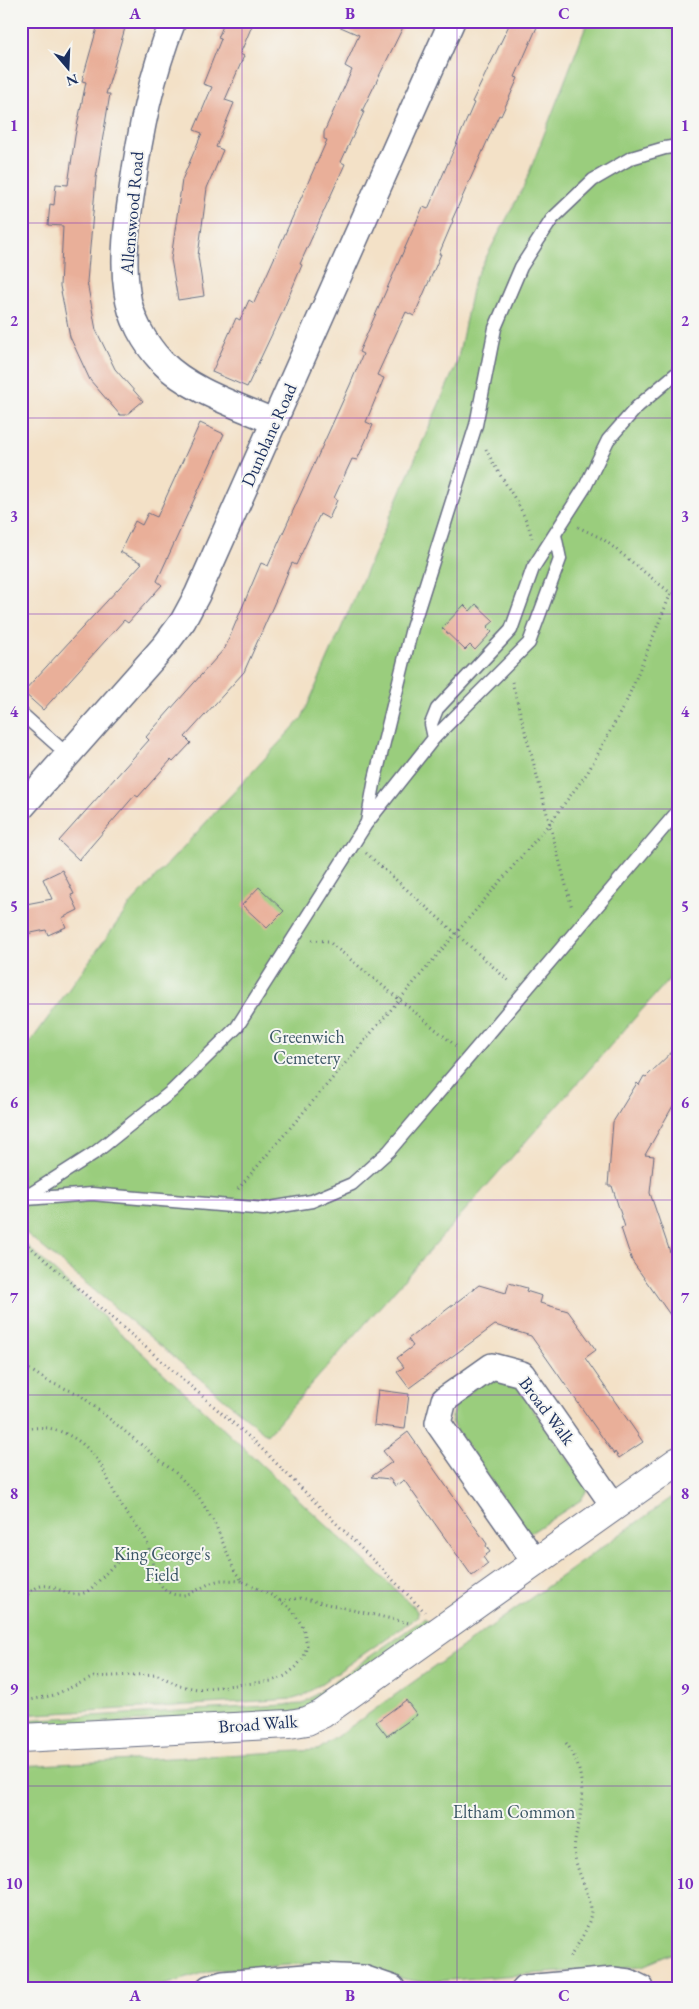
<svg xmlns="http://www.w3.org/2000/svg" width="699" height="2009" font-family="'EB Garamond',serif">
<rect width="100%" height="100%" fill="#f6f6f2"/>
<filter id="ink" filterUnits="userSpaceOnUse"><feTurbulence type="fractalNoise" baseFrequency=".02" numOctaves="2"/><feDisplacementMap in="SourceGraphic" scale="10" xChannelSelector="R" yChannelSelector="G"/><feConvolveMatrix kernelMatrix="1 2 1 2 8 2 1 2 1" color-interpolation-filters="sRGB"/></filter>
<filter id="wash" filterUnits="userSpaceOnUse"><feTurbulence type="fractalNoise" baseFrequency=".0096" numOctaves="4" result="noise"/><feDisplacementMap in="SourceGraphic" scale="20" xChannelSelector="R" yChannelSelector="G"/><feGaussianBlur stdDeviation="1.12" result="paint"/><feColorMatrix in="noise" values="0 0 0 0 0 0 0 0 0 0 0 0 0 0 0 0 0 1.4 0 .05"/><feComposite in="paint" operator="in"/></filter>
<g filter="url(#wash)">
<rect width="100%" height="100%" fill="#f3e1c7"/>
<g fill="#9acd7d" stroke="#5a7e6e">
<path d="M588 21H678V969L267 1435 21 1229V1055L130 905 302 718 457 363 474 280 524 186Z"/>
<path d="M21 1240 414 1607 418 1613 417 1617 303 1696 293 1699 21 1715Z"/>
<path d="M487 1379 513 1381 588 1488 581 1500 532 1532 525 1531 451 1422 455 1403Z"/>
<path d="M678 1493V1951L642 1966 422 1982 404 1979 353 1964 328 1962 210 1971 155 1988H21V1766L318 1750Z"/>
<path d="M425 1618 429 1623 312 1705 297 1712 21 1728V1720L302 1704Z"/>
</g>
<g id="blocks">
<g fill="#e9af99">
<path d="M99 21H127L106 94H110L96 178 87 282 96 330 115 369 143 401 126 415H120L90 380 70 337 60 286 63 226 48 225 50 204 54 205 56 184 68 185 75 136 86 82 82 81Z"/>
<path d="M225 21H254L240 54 244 56 225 100 234 103 216 147 223 150 207 188 198 256 204 296 178 300 171 259 182 180 202 133 194 130 212 87 203 84 221 39 218 38Z"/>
<path d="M327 21H406L362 111 364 112 341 162 345 164 300 264 302 265 281 315 247 387 212 372 236 318 240 320 249 300 254 303 268 272 327 140 324 139V132L352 70 345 66 359 35Z"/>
<path d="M511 21H524L537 27 515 77 518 78 501 116 499 115 452 220 453 221 439 254H441L414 316 406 312 377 375 384 378 366 422 373 425 357 460 352 459 334 498 337 500 329 519 320 514 296 565 292 563 244 672 185 737 191 743 173 762 171 760 138 797 135 795 79 860 59 841 149 740 146 737 225 648 261 563 268 566 350 385 363 354 359 352 423 207 428 209 474 103 472 102Z"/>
<path d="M200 423 224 434 157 581 162 585 128 623 124 620 43 710 23 692 142 563 120 552 135 521 142 525 148 513 157 517Z"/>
<path d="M476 604 494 621 487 627 492 632 475 650 470 645 465 650 442 628 464 605 470 611Z"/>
<path d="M62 870 74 894 71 895 78 910 62 918 66 927 48 935 46 930 21 935V905L52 899 43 879Z"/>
<path d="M259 887 284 911 267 928 242 905Z"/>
<path d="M678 1046V1097L645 1155 654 1156 650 1193 670 1252 678 1246V1326L632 1261 621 1228 625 1227 612 1186H608L613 1122 637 1083 639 1085 644 1076 646 1077Z"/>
<path d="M509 1283 527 1288 526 1291 542 1296 540 1303 568 1311 596 1350 585 1358 643 1442 619 1458 615 1452 614 1454 531 1336 495 1325 409 1388 397 1372 404 1367 397 1358 413 1346 408 1339 479 1285 506 1293Z"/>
<path d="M378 1390 409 1394 405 1429 374 1425Z"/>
<path d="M408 1432 487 1544 486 1546 490 1552 483 1557 488 1564 472 1576 404 1480 395 1486 390 1479 371 1477 392 1462 383 1451Z"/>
<path d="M406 1700 417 1715 387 1736 376 1722Z"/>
</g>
</g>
</g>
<g filter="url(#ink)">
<use href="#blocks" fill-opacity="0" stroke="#676d83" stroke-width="1"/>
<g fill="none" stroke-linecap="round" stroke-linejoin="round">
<defs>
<g id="service">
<path d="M21 713 68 755"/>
<path d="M434 738 529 643 560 559 555 535"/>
<path d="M367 822 375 779 412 628 476 425 495 328 521 267 552 219 593 180 631 158 665 148 678 146"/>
<path d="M26 1199 92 1194 264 1209 312 1201 352 1184 389 1151 678 811"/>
<path d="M21 1200 96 1152 172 1091 237 1027 366 824 434 738 431 724 437 709 511 630 533 568 585 487 608 440 637 407 678 372"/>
</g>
<g id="minor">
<path d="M173 21C151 76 140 132 132 190 127 223 122 259 127 292 130 317 144 343 162 362 190 391 239 406 275 422"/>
<path d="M21 808 165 645 183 621 197 595 452 21"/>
<path d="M535 1562 438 1423 444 1400 492 1366 522 1374 614 1506"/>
<path d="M209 1988 223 1984 317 1976 363 1978 392 1988"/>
<path d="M525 1988 613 1980 629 1982 641 1988"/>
</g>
<path id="tertiary" d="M21 1738 289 1724 307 1721 322 1714 678 1461"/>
</defs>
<use href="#service" stroke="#676d83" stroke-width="15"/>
<use href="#minor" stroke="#676d83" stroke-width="28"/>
<use href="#tertiary" stroke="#676d83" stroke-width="30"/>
<g stroke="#676d83" stroke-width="3" stroke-dasharray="1 4" stroke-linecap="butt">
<path d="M486 449C500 480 524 505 532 538"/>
<path d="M578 527 603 539 678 599"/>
<path d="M512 682 572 908"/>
<path d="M366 853 510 982"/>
<path d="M312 940 328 941 456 1046"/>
<path d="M238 1189 550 823 588 772 627 700 671 593"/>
<path d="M21 1239 255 1442 425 1612"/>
<path d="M21 1364 49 1382 79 1394 177 1474 199 1497 216 1526 235 1572 243 1581 273 1596 292 1610 303 1627 307 1645 304 1657 296 1667 285 1676 273 1681 198 1689 180 1686 156 1674 94 1677 54 1695 21 1702"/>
<path d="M21 1429C30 1428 40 1427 48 1428 70 1432 91 1447 102 1467 109 1481 115 1495 123 1508 131 1521 143 1530 148 1545 153 1560 154 1589 173 1594 191 1600 205 1581 223 1580 229 1580 236 1581 242 1581"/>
<path d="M280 1601 301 1598 409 1623"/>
<path d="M21 1602C49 1565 60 1604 86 1592 94 1588 106 1572 114 1565 123 1557 138 1555 150 1551"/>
<path d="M566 1743C584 1767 584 1795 579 1823 576 1834 573 1846 575 1857 577 1872 592 1898 591 1912 589 1930 577 1945 568 1960"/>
</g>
<use href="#service" stroke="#fff" stroke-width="12"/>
<use href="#minor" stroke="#fff" stroke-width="25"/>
<use href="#tertiary" stroke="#fff" stroke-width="28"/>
</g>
</g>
<path fill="none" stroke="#7b2cbf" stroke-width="1" stroke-opacity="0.55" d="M242 21V1988M457 21V1988M21 223H678M21 418H678M21 614H678M21 809H678M21 1004H678M21 1200H678M21 1395H678M21 1591H678M21 1786H678"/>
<g text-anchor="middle" stroke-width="4" stroke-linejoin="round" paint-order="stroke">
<g font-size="18" fill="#1b2f5e" stroke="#f6f6f2">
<text transform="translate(132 213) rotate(-85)" y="6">Allenswood Road</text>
<text transform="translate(269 435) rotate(-66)" y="6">Dunblane Road</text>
<text transform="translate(547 1411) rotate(53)" y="6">Broad Walk</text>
<text transform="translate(258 1724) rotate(-4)" y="6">Broad Walk</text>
</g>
<g font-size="18" fill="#3b5666" stroke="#f6f6f2">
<text x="307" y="1043">Greenwich<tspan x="307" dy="21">Cemetery</tspan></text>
<text x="162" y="1560">King George's<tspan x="162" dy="21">Field</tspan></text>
<text x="514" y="1818">Eltham Common</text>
</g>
</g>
<rect width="699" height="2009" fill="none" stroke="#f6f6f2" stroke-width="55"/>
<g transform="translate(68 68) rotate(161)" stroke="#f6f6f2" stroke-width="4" paint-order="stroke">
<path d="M0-4L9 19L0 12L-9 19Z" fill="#1b2f5e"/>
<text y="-8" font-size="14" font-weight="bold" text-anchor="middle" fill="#1b2f5e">N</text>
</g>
<rect x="28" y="28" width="644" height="1954" fill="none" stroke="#7b2cbf" stroke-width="2"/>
<g font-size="16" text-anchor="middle" font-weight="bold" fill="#7b2cbf">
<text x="135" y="19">A</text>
<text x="350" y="19">B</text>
<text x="564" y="19">C</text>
<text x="14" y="131">1</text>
<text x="685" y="131">1</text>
<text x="14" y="326">2</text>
<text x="685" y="326">2</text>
<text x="14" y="522">3</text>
<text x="685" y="522">3</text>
<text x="14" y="717">4</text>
<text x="685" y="717">4</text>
<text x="14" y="912">5</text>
<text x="685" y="912">5</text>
<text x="14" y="1108">6</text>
<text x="685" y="1108">6</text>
<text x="14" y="1303">7</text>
<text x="685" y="1303">7</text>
<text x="14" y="1499">8</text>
<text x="685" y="1499">8</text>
<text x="14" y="1694">9</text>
<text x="685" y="1694">9</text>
<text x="14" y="1889">10</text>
<text x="685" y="1889">10</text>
<text x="135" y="2001">A</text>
<text x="350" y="2001">B</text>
<text x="564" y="2001">C</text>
</g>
</svg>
